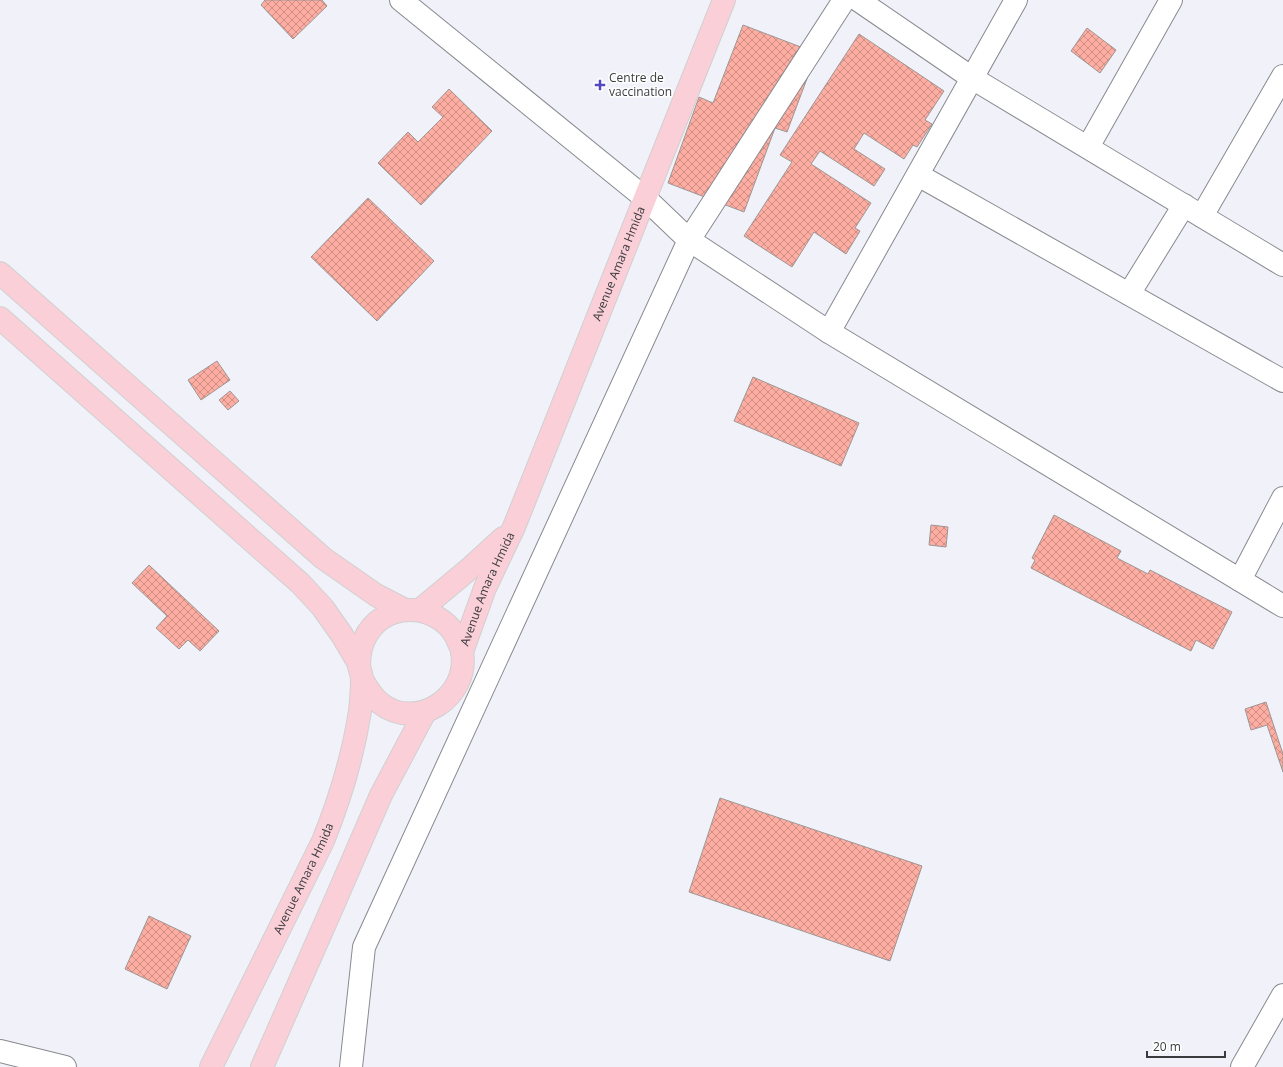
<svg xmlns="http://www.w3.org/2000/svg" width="1283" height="1067" font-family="'Open Sans',sans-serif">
<defs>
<pattern id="building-cross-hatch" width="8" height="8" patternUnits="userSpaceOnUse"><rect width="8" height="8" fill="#fdada1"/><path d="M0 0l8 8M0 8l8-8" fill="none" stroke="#ce8e84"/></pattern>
</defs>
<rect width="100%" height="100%" fill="#f1f2f9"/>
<g fill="url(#building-cross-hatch)" stroke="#9d9695">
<path d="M265 0H322L327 6 293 39 261 5Z"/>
<path d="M743 25 814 52 811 68 787 132 775 128 744 212 668 183 699 97 713 103Z"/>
<path d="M1087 28 1116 50 1100 73 1071 51Z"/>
<path d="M859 34 944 91 925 120 932 124 917 147 913 145 904 159 864 133 854 149 885 169 874 186 820 151 811 164 871 203 855 228 860 231 846 254 814 232 792 267 744 236 792 162 780 155Z"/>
<path d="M449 89 492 131 421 205 378 163 408 132 418 142 443 117 432 107Z"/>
<path d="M368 198 434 261 377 321 311 257Z"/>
<path d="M217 361 230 380 201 400 188 380Z"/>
<path d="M753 377 859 423 841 466 734 421Z"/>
<path d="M230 391 239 401 228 410 219 400Z"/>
<path d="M1054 515 1121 551 1117 558 1148 574 1150 570 1232 612 1213 649 1196 640 1191 651 1031 568 1035 560 1032 558Z"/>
<path d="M931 525 948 527 946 547 929 545Z"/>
<path d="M149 565 219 631 200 651 188 640 179 649 156 628 167 616 132 583Z"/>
<path d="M1266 702 1283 754V772L1267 725 1251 730 1245 709Z"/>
<path d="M720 798 922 866 890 961 689 892Z"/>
<path d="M149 916 191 936 167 989 125 969Z"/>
</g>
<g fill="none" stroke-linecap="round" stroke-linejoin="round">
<defs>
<g id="minor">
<path d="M401 0 645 198 689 240 829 332 1283 606"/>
<path d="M858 0 972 78 1283 265"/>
<path d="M1088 147 1171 0"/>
<path d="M918 175 1283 381"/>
<path d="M1202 216 1283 76"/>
<path d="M1129 294 1184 205"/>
<path d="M829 332 1016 0"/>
<path d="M1240 580 1283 498"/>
<path d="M0 1051 65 1067"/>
<path d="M351 1067 364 947 689 240 844 0"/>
<path d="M1242 1067 1283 995"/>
</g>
<g id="major">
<path d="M0 273 323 558 376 595 405 610"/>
<path d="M0 318 301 584 323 608 342 635 359 664"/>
<path d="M420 610 468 570 503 538"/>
<path id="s1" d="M462 652 485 588 514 527 724 0"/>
<path id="s2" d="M211 1067 323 841C340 799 353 756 360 711 361 701 362 690 362 680 362 675 360 671 359 666 359 660 360 653 361 648 364 638 369 629 377 622 391 610 411 607 428 613 441 618 453 628 458 641 459 644 462 648 462 652 470 697 416 732 380 703 371 696 367 688 362 679"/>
<path d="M262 1067 335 901 381 795 425 712"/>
</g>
</defs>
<use href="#minor" stroke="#898a90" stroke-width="24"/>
<use href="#major" stroke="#d0d0d0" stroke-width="24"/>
<use href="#minor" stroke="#fff" stroke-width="22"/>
<use href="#major" stroke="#facfd7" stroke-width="22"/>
</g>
<path fill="#5248bf" stroke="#fff" stroke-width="1.5" d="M598 79h4v4h4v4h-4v4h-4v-4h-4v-4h4z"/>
<g text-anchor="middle" stroke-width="3" stroke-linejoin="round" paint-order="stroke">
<g font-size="12" fill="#3a3b3d" stroke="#fff" text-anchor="start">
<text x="609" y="82">Centre de<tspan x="609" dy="14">vaccination</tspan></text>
</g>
<g font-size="12" fill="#3a3b3d" stroke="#fff">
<text dy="4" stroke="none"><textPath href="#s1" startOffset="419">Avenue Amara Hmida</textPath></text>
<text dy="4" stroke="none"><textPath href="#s1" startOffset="68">Avenue Amara Hmida</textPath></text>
<text dy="4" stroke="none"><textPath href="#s2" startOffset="210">Avenue Amara Hmida</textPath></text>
</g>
</g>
<path d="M1147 1051v6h78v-6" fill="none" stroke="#3a3b3d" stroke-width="2"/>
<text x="1153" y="1051" font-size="12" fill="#3a3b3d" stroke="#ffffff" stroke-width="3" paint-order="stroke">20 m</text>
</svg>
